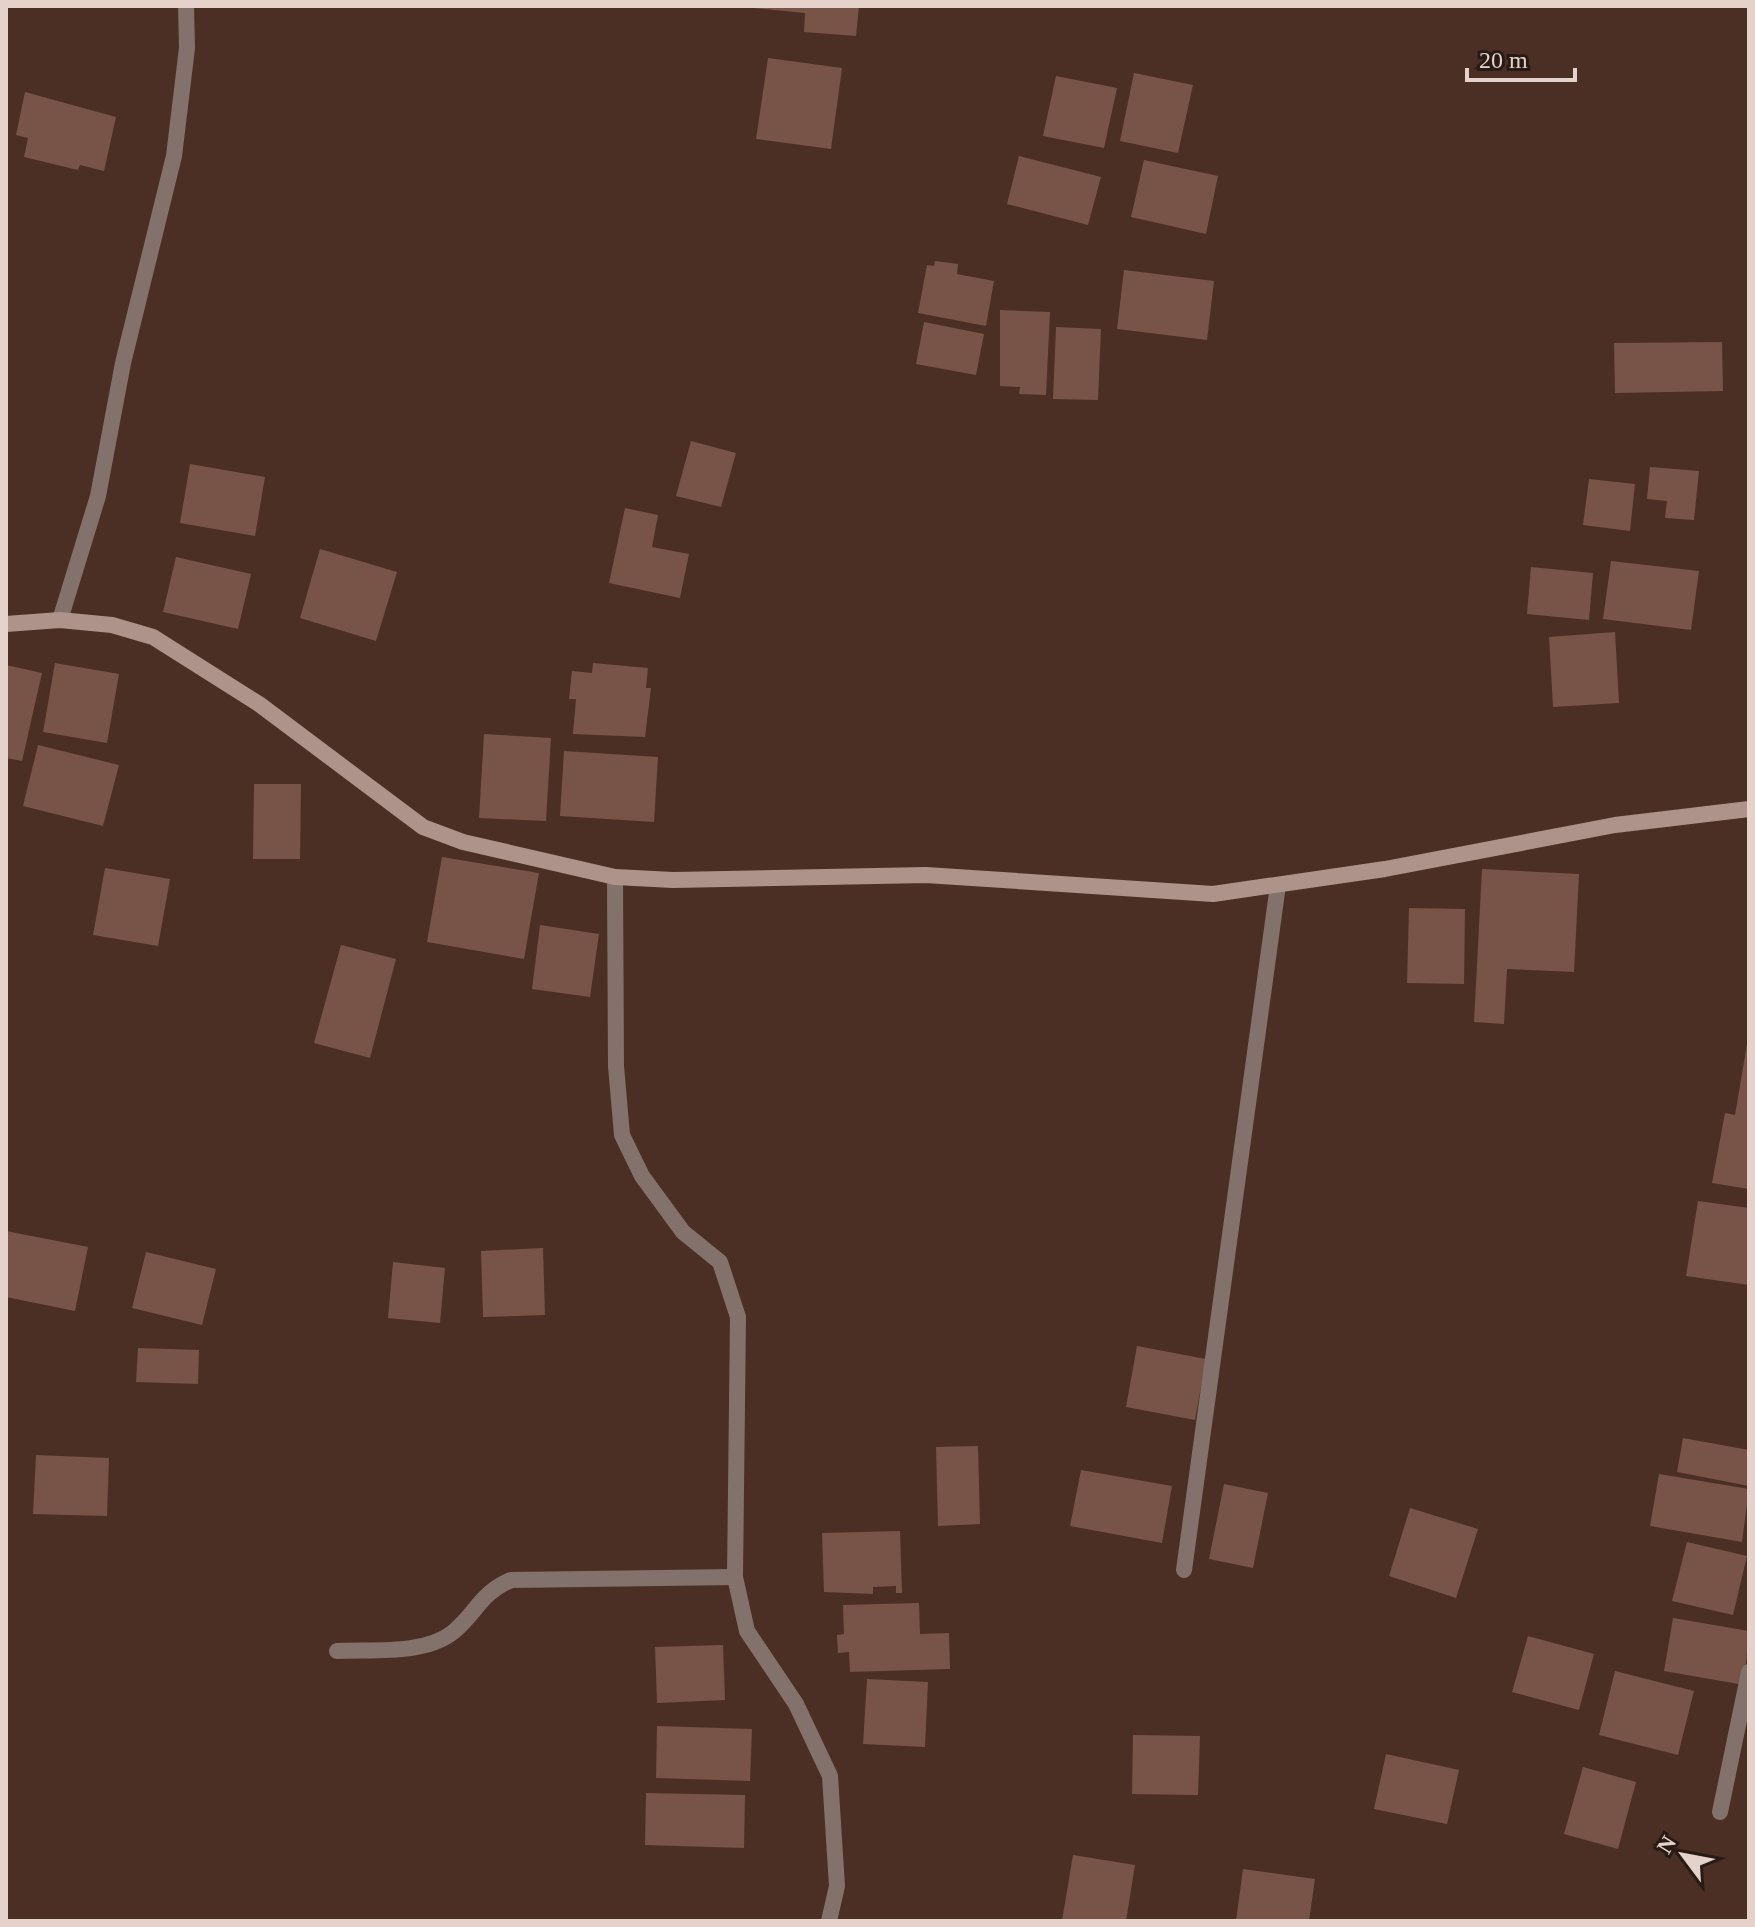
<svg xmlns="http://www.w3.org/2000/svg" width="1755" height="1927" font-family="'Times New Roman',serif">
<rect width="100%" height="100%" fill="#4b2f24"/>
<g fill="#775447">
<path d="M734 6H859L856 36 804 32 805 13Z"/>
<path d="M768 58 842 68 831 149 756 139Z"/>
<path d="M1134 73 1193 85 1178 153 1120 141Z"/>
<path d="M1056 76 1117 88 1104 148 1043 136Z"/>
<path d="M25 92 116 117 104 171 80 165 78 170 24 157 28 138 16 135Z"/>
<path d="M1019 156 1101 177 1088 225 1007 204Z"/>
<path d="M1144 160 1218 176 1206 234 1131 217Z"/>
<path d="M935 261 958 264 957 274 994 281 986 326 918 313 927 265 934 266Z"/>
<path d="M1124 270 1214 281 1207 340 1117 329Z"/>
<path d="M1000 310 1050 312 1046 395 1019 394 1020 387 1000 386Z"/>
<path d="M924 322 984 334 976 375 916 364Z"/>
<path d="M1056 327 1101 329 1098 400 1053 399Z"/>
<path d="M1722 342 1723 391 1615 393 1614 343Z"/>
<path d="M691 441 736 453 721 507 676 496Z"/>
<path d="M190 464 265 477 255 536 180 523Z"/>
<path d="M1650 467 1699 471 1694 520 1665 518 1667 501 1647 499Z"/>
<path d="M1589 479 1635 484 1630 531 1583 525Z"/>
<path d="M625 508 658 515 652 547 689 554 680 598 609 583Z"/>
<path d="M320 549 397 572 376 641 300 618Z"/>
<path d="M176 557 251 574 238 629 163 612Z"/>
<path d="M1611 561 1699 571 1691 630 1603 619Z"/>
<path d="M1531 567 1593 573 1589 620 1527 614Z"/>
<path d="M1615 632 1619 703 1553 707 1549 637Z"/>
<path d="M55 663 119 674 107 743 43 732Z"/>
<path d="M593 663 648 668 646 688H651L645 737 573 734 576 699H569L572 671 592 673Z"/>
<path d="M6 665 42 673 22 761 6 758Z"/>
<path d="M484 734 551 738 546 821 479 818Z"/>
<path d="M38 745 119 765 103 826 23 806Z"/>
<path d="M564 751 658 757 654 822 560 816Z"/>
<path d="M254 784H301L300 859H253Z"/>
<path d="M442 857 539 873 524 959 427 942Z"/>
<path d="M105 868 170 879 158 946 93 935Z"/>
<path d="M1482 869 1579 874 1574 972 1507 969 1504 1024 1474 1022Z"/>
<path d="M1409 908 1465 909 1464 984 1407 983Z"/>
<path d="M540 925 599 934 590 997 532 989Z"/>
<path d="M341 945 396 959 370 1058 314 1043Z"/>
<path d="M1747 1044 1749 1045V1189L1712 1183 1725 1113 1735 1115Z"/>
<path d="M1698 1201 1749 1208V1285L1686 1276Z"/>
<path d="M6 1231 88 1247 75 1311 6 1297Z"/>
<path d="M543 1248 545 1315 483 1317 481 1251Z"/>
<path d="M146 1252 216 1269 202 1325 132 1308Z"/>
<path d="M393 1262 445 1268 440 1323 388 1318Z"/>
<path d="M1137 1346 1206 1359 1195 1420 1126 1407Z"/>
<path d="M138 1348 199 1350 198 1384 136 1382Z"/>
<path d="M1683 1438 1749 1450V1486L1677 1472Z"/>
<path d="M978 1446 980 1524 938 1526 936 1447Z"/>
<path d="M36 1455 109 1458 107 1516 33 1514Z"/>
<path d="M1081 1470 1172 1486 1162 1543 1070 1526Z"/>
<path d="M1659 1474 1749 1489 1742 1542 1650 1526Z"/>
<path d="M1224 1484 1268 1493 1253 1568 1209 1559Z"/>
<path d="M1410 1508 1478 1529 1456 1598 1389 1576Z"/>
<path d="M900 1531 902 1593H896V1586L873 1587V1594L824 1592 822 1533Z"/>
<path d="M1687 1542 1747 1556 1733 1615 1672 1601Z"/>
<path d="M919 1603 920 1634 949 1633 950 1669 850 1672 849 1652 838 1653 837 1635 844 1634 843 1605Z"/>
<path d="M1673 1618 1749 1631 1744 1685 1664 1671Z"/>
<path d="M1528 1636 1594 1654 1579 1710 1512 1692Z"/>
<path d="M723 1645 725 1700 657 1703 655 1647Z"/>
<path d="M1615 1671 1694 1691 1678 1755 1599 1735Z"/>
<path d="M867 1679 928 1682 925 1747 863 1744Z"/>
<path d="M657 1726 752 1729 750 1781 656 1778Z"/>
<path d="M1133 1735 1200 1736 1198 1795 1132 1794Z"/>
<path d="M1386 1754 1459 1770 1447 1824 1374 1809Z"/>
<path d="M1583 1767 1636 1782 1618 1849 1564 1834Z"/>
<path d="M646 1793 745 1795 744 1848 645 1845Z"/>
<path d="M1073 1855 1135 1865 1126 1921H1062Z"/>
<path d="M1243 1869 1315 1879 1309 1921H1236Z"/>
</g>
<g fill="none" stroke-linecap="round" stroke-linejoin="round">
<g stroke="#83726c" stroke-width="16">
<path d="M60 620 98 496 123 363 174 156 187 48 186 6"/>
<path d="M615 877 616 1066 622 1135 642 1176 683 1232 720 1262 738 1317 735 1577 747 1631 796 1704 830 1776 837 1886 829 1921"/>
<path d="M1184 1570 1278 885"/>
<path d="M337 1651C372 1649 423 1655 452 1633 476 1614 480 1593 511 1580L735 1577"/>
<path d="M1720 1812 1749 1672"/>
</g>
<path stroke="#ad9389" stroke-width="16" d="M6 624 60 620 112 625 153 637 259 704 423 827 463 842 615 877 673 880 926 875 1213 894 1385 869 1615 825 1749 809"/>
</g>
<rect width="1755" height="1927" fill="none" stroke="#e5d2cb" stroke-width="16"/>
<g transform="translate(1683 1855) rotate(302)" stroke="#281b16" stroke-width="6" paint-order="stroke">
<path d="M0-6L14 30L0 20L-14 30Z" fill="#e5d2cb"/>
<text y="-12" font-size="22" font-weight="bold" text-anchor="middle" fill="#e5d2cb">N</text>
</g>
<path d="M1467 68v12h108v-12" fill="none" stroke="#e5d2cb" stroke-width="4"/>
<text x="1479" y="68" font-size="24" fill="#e5d2cb" stroke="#281b16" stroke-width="6" paint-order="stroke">20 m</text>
</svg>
